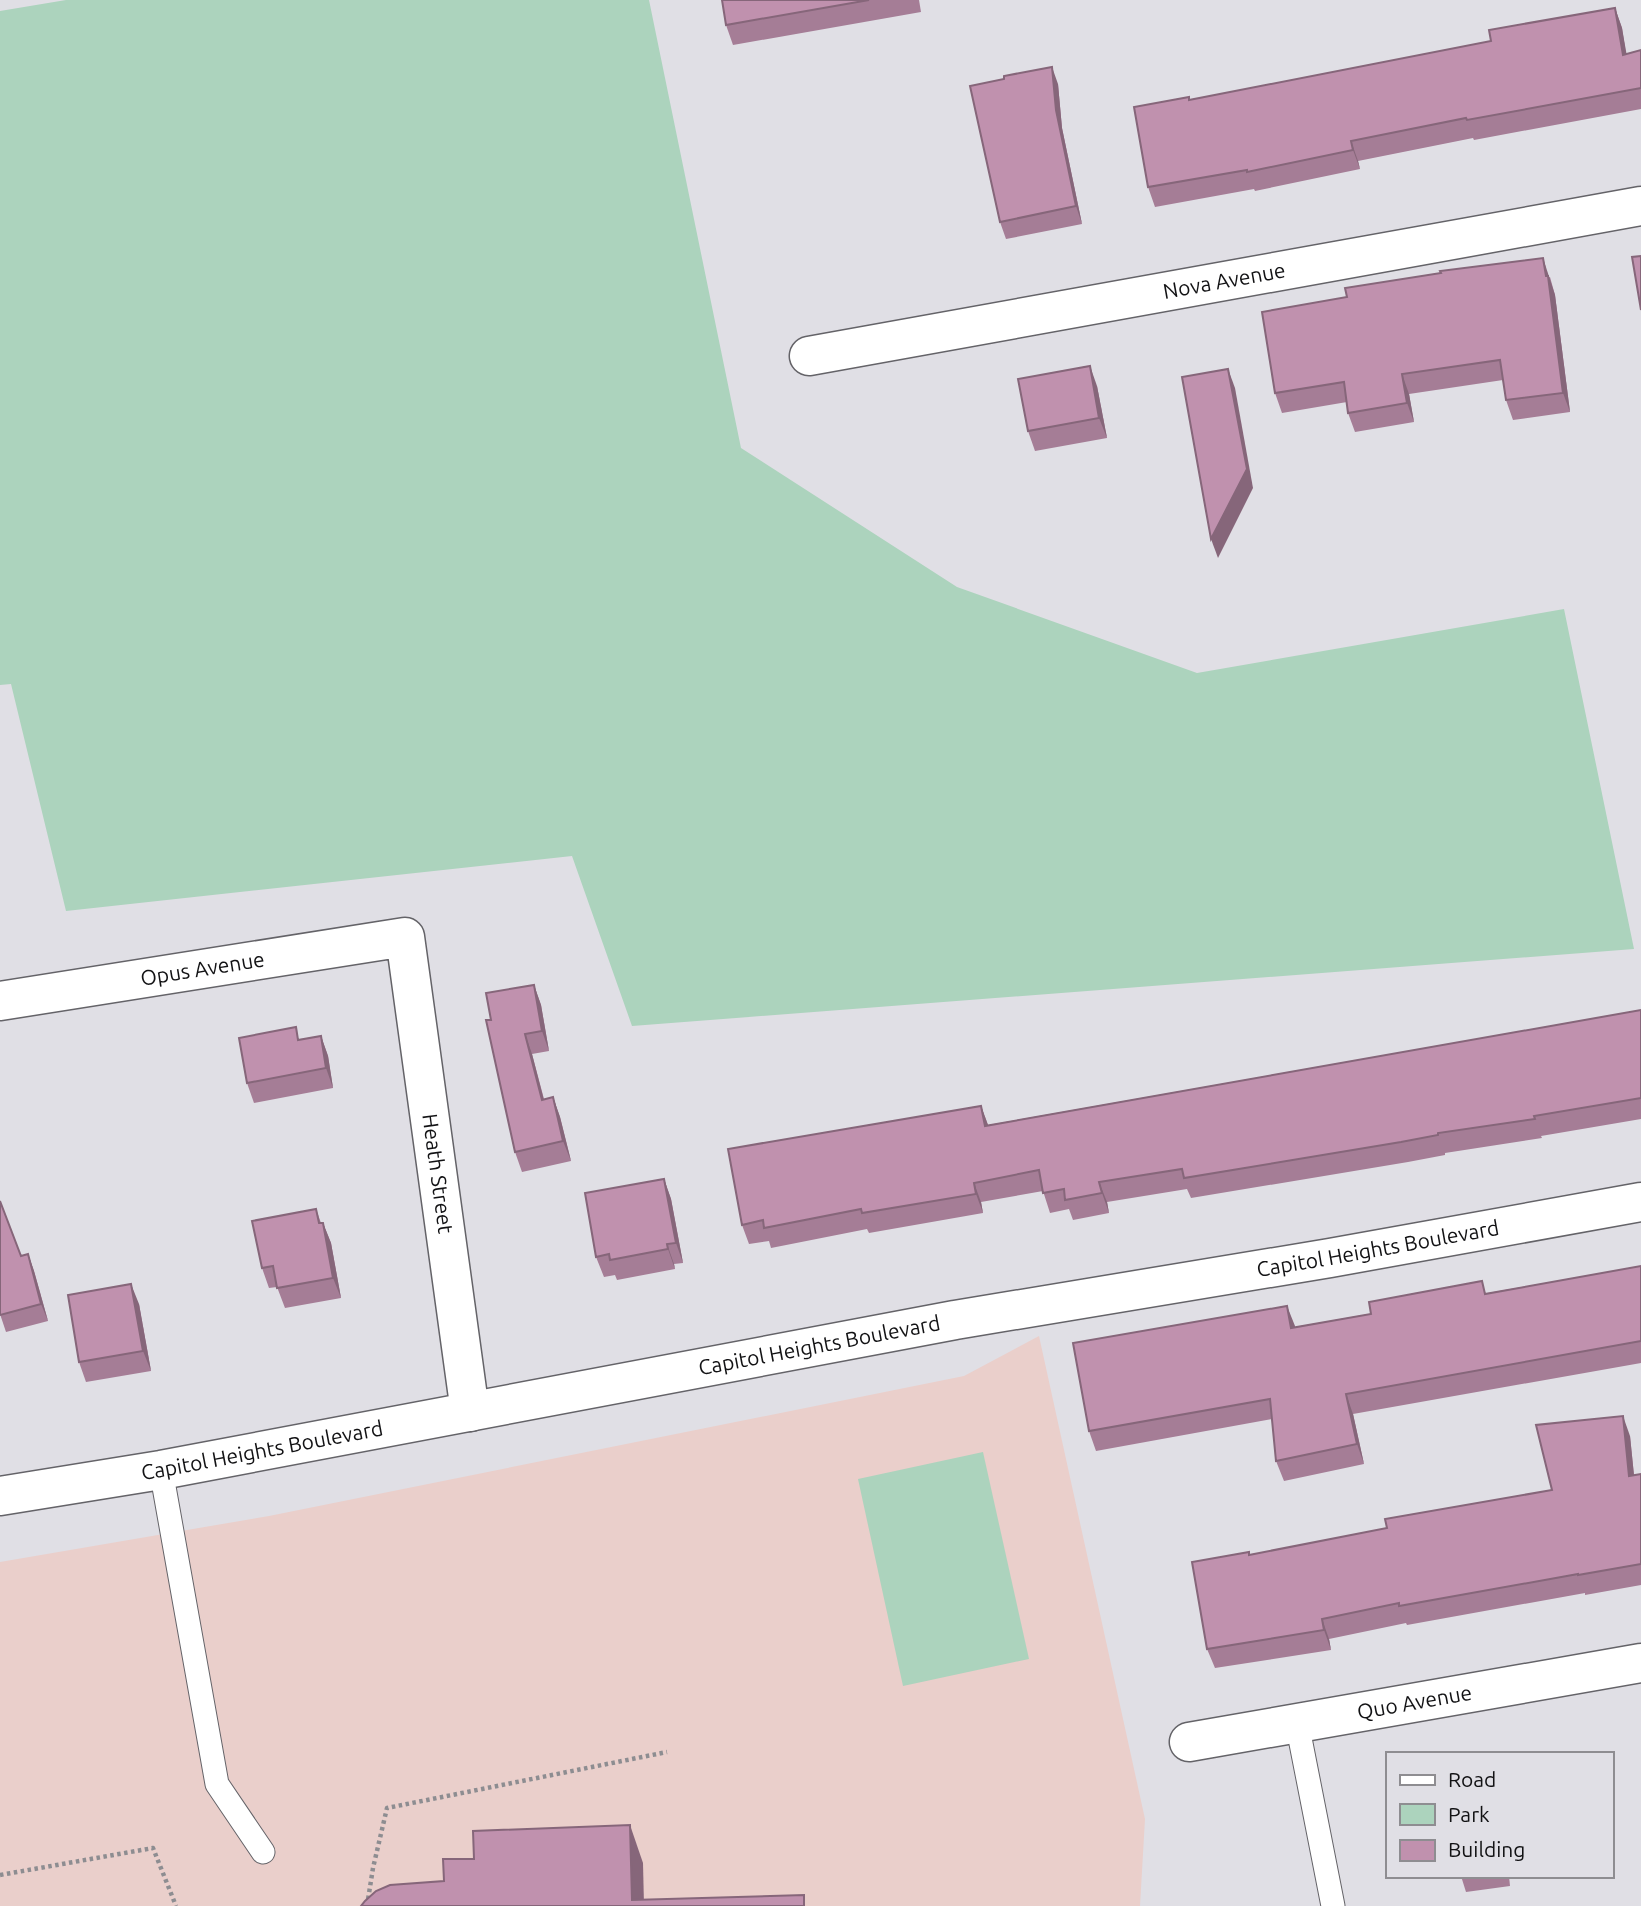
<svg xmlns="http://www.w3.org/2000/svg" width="1641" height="1906" font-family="Ubuntu,sans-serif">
<rect width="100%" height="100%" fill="#e0dfe5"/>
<path fill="#eacfcb" d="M1039 1336 1145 1819 1140 1906H0V1562L269 1516 964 1376Z"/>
<g fill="#acd3bd">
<path d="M66 0H649L741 448 957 587 1197 673 1564 609 1634 949 632 1026 572 856 66 911 11 684 0 685V11Z"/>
<path d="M983 1452 1029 1659 903 1686 858 1479Z"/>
</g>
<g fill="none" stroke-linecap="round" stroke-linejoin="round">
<defs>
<g id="lane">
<path d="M161 1470 217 1784 263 1852"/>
<path d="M1297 1723 1333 1906"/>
</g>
<g id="street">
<path id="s1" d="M809 356 1641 206"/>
<path id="s2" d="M0 1001 405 937 470 1412"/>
<path id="s3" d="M0 1496 161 1470 955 1320 1330 1258 1641 1202"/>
<path id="s4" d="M1189 1742 1641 1663"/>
</g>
</defs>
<use href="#lane" stroke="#646368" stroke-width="25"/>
<use href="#street" stroke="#646368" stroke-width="41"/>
<g stroke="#8d8d91" stroke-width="4.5" stroke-dasharray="3.5 3.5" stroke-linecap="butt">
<path d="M0 1875 153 1848 176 1906"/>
<path d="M367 1906 373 1868 387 1808 667 1752"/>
</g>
<use href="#lane" stroke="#fff" stroke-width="23"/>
<use href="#street" stroke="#fff" stroke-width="38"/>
</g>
<g fill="#a57d96">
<path d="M722 0H919L921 12 733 45 726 25Z"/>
<path d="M1615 8 1622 28 1626 54 1641 50V109L1474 140 1473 138 1358 161 1360 169 1255 191 1254 189 1155 207 1148 187 1190 100 1491 41Z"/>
<path d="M1058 84 1062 128 1082 224 1006 239 1000 222Z"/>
<path d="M1550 277 1555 295 1570 412 1513 420 1506 400 1503 380 1409 394 1414 422 1355 432 1348 413 1347 402 1282 413 1275 393Z"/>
<path d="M1097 386 1107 438 1035 451 1028 431Z"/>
<path d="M534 985 541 1005 549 1051 532 1054 544 1099 553 1097 560 1117 571 1161 522 1172 515 1152 491 1020Z"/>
<path d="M1641 1010V1119L1541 1136 1542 1138 1445 1153V1155L1408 1162 1191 1198 1187 1189 1107 1202 1109 1213 1073 1220 1069 1209 1050 1213 1043 1191 981 1202 983 1213 869 1233 867 1229 771 1248 769 1241 749 1244 742 1225 981 1106 988 1125Z"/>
<path d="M321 1036 328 1056 333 1088 254 1103 247 1083 301 1039Z"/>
<path d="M664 1179 671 1199 683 1263 674 1264 675 1269 617 1280 615 1275 604 1277 596 1257Z"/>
<path d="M316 1209 321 1223H323L331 1243 341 1298 285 1308 277 1287 269 1288 262 1268Z"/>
<path d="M28 1254 34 1271 48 1321 6 1332 0 1314 21 1256Z"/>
<path d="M1641 1266V1363L1353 1414 1364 1464 1284 1481 1276 1461 1272 1419 1096 1451 1089 1431 1295 1327Z"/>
<path d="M139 1304 151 1371 86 1382 79 1362Z"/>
<path d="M1630 1436 1634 1475 1641 1474V1585L1585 1595V1593L1407 1625 1406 1623 1329 1639 1331 1650 1215 1668 1207 1649 1250 1555 1387 1528 1552 1490Z"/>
<path d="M1461 1876H1509L1510 1886 1466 1892Z"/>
</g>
<g fill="#86667a">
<path d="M1615 8 1622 28 1630 74 1623 55Z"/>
<path d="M1052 67 1058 84 1062 128 1082 224 1076 206 1056 110Z"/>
<path d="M1351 141 1358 161 1360 169 1353 150Z"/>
<path d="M1543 258 1555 295 1570 412 1563 393Z"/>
<path d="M1090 366 1097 386 1107 438 1099 418Z"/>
<path d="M1228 369 1235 388 1253 488 1218 558 1211 539Z"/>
<path d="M1402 374 1409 394 1414 422 1407 403Z"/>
<path d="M534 985 541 1005 549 1051 542 1031Z"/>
<path d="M525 1034 532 1054 549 1120 542 1100Z"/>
<path d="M321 1036 328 1056 333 1088 326 1068Z"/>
<path d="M553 1097 560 1117 571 1161 563 1141Z"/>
<path d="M981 1106 988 1125 985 1126Z"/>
<path d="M664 1179 671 1199 683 1263 676 1243Z"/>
<path d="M1099 1182 1107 1202 1109 1213 1102 1193Z"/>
<path d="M974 1183 981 1202 983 1213 976 1194Z"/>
<path d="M323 1223 331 1243 341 1298 333 1278Z"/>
<path d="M667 1244 674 1264 675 1269 668 1249Z"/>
<path d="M28 1254 34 1271 48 1321 41 1304Z"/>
<path d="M131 1284 139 1304 151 1371 143 1351Z"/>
<path d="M1287 1306 1295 1326 1298 1347 1291 1328Z"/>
<path d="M1346 1394 1353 1414 1364 1464 1357 1444Z"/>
<path d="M1623 1416 1630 1436 1636 1496 1629 1476Z"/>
<path d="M1322 1619 1329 1639 1331 1650 1324 1630Z"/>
<path d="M630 1825 643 1863 644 1906 632 1900Z"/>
</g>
<g fill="#c091ae" stroke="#86667a" stroke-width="2">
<path d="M722 0H869L726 25Z"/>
<path d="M1615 8 1623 55 1641 50V88L1467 120 1466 118 1351 141 1353 150 1247 172V170L1148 187 1134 107 1189 97V100L1491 41 1489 30Z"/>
<path d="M1052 67 1056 110 1076 206 1000 222 970 86 1004 79V76Z"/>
<path d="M1641 256V310L1632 257Z"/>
<path d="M1543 258 1546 276H1548L1563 393 1506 400 1500 360 1402 374 1407 403 1348 413 1344 382 1275 393 1262 312 1347 297 1345 288 1441 273 1440 271Z"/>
<path d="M1090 366 1099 418 1028 431 1018 379Z"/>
<path d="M1228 369 1247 469 1211 539 1182 377Z"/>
<path d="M534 985 542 1031 525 1034 542 1100 553 1097 563 1141 515 1152 486 1020H491L486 993Z"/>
<path d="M1641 1010V1098L1534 1116 1535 1119 1438 1133V1135L1401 1142 1184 1178 1182 1169 1099 1182 1102 1193 1065 1200 1064 1189 1043 1193 1039 1170 974 1183 976 1194 862 1213 861 1209 764 1228 763 1220 742 1225 728 1149 981 1106 985 1126Z"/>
<path d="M296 1027 298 1040 321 1036 326 1068 247 1083 239 1038Z"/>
<path d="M664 1179 676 1243 667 1244 668 1249 610 1260 609 1254 596 1257 585 1193Z"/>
<path d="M0 1201 21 1256 28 1254 41 1304 0 1315Z"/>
<path d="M316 1209 319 1223H323L333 1278 277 1288 273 1266 262 1268 252 1221Z"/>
<path d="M1641 1266V1341L1346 1394 1357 1444 1276 1461 1270 1399 1089 1431 1073 1343 1287 1306 1291 1328 1371 1314 1369 1302 1482 1281 1485 1294Z"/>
<path d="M131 1284 143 1351 79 1362 68 1295Z"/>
<path d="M1623 1416 1629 1476 1641 1474V1564L1578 1575V1574L1399 1606V1603L1322 1619 1324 1630 1207 1649 1192 1562 1249 1552V1555L1387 1528 1385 1519 1552 1490 1536 1425Z"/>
<path d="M630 1825 632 1900 804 1895V1906H361L365 1901 376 1891 390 1885 444 1881 443 1859H474L473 1831Z"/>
</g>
<g text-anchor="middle" stroke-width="5" stroke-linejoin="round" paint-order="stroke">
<g font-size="21" fill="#121214" stroke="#e0dfe5">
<text dy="7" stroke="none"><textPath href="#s1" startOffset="422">Nova Avenue</textPath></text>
<text dy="7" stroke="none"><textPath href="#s2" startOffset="205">Opus Avenue</textPath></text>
<text dy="7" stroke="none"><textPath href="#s2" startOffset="649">Heath Street</textPath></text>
<text dy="7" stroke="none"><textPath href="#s3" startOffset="1400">Capitol Heights Boulevard</textPath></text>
<text dy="7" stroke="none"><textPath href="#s3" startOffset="833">Capitol Heights Boulevard</textPath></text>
<text dy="7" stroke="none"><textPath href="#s3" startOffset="266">Capitol Heights Boulevard</textPath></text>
<text dy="7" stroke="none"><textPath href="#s4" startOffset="229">Quo Avenue</textPath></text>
</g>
</g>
<rect x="1386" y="1752" width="228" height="126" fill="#e0dfe5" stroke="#8e8d91" stroke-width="2"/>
<rect x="1400" y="1775" width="35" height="10" fill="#ffffff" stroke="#8e8d91" stroke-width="2"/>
<text x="1448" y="1787" font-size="21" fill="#121214">Road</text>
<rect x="1400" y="1804" width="35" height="21" fill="#acd3bd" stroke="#8e8d91" stroke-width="2"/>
<text x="1448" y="1822" font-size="21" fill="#121214">Park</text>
<rect x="1400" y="1840" width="35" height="21" fill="#c091ae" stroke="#8e8d91" stroke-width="2"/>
<text x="1448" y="1857" font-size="21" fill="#121214">Building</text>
</svg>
